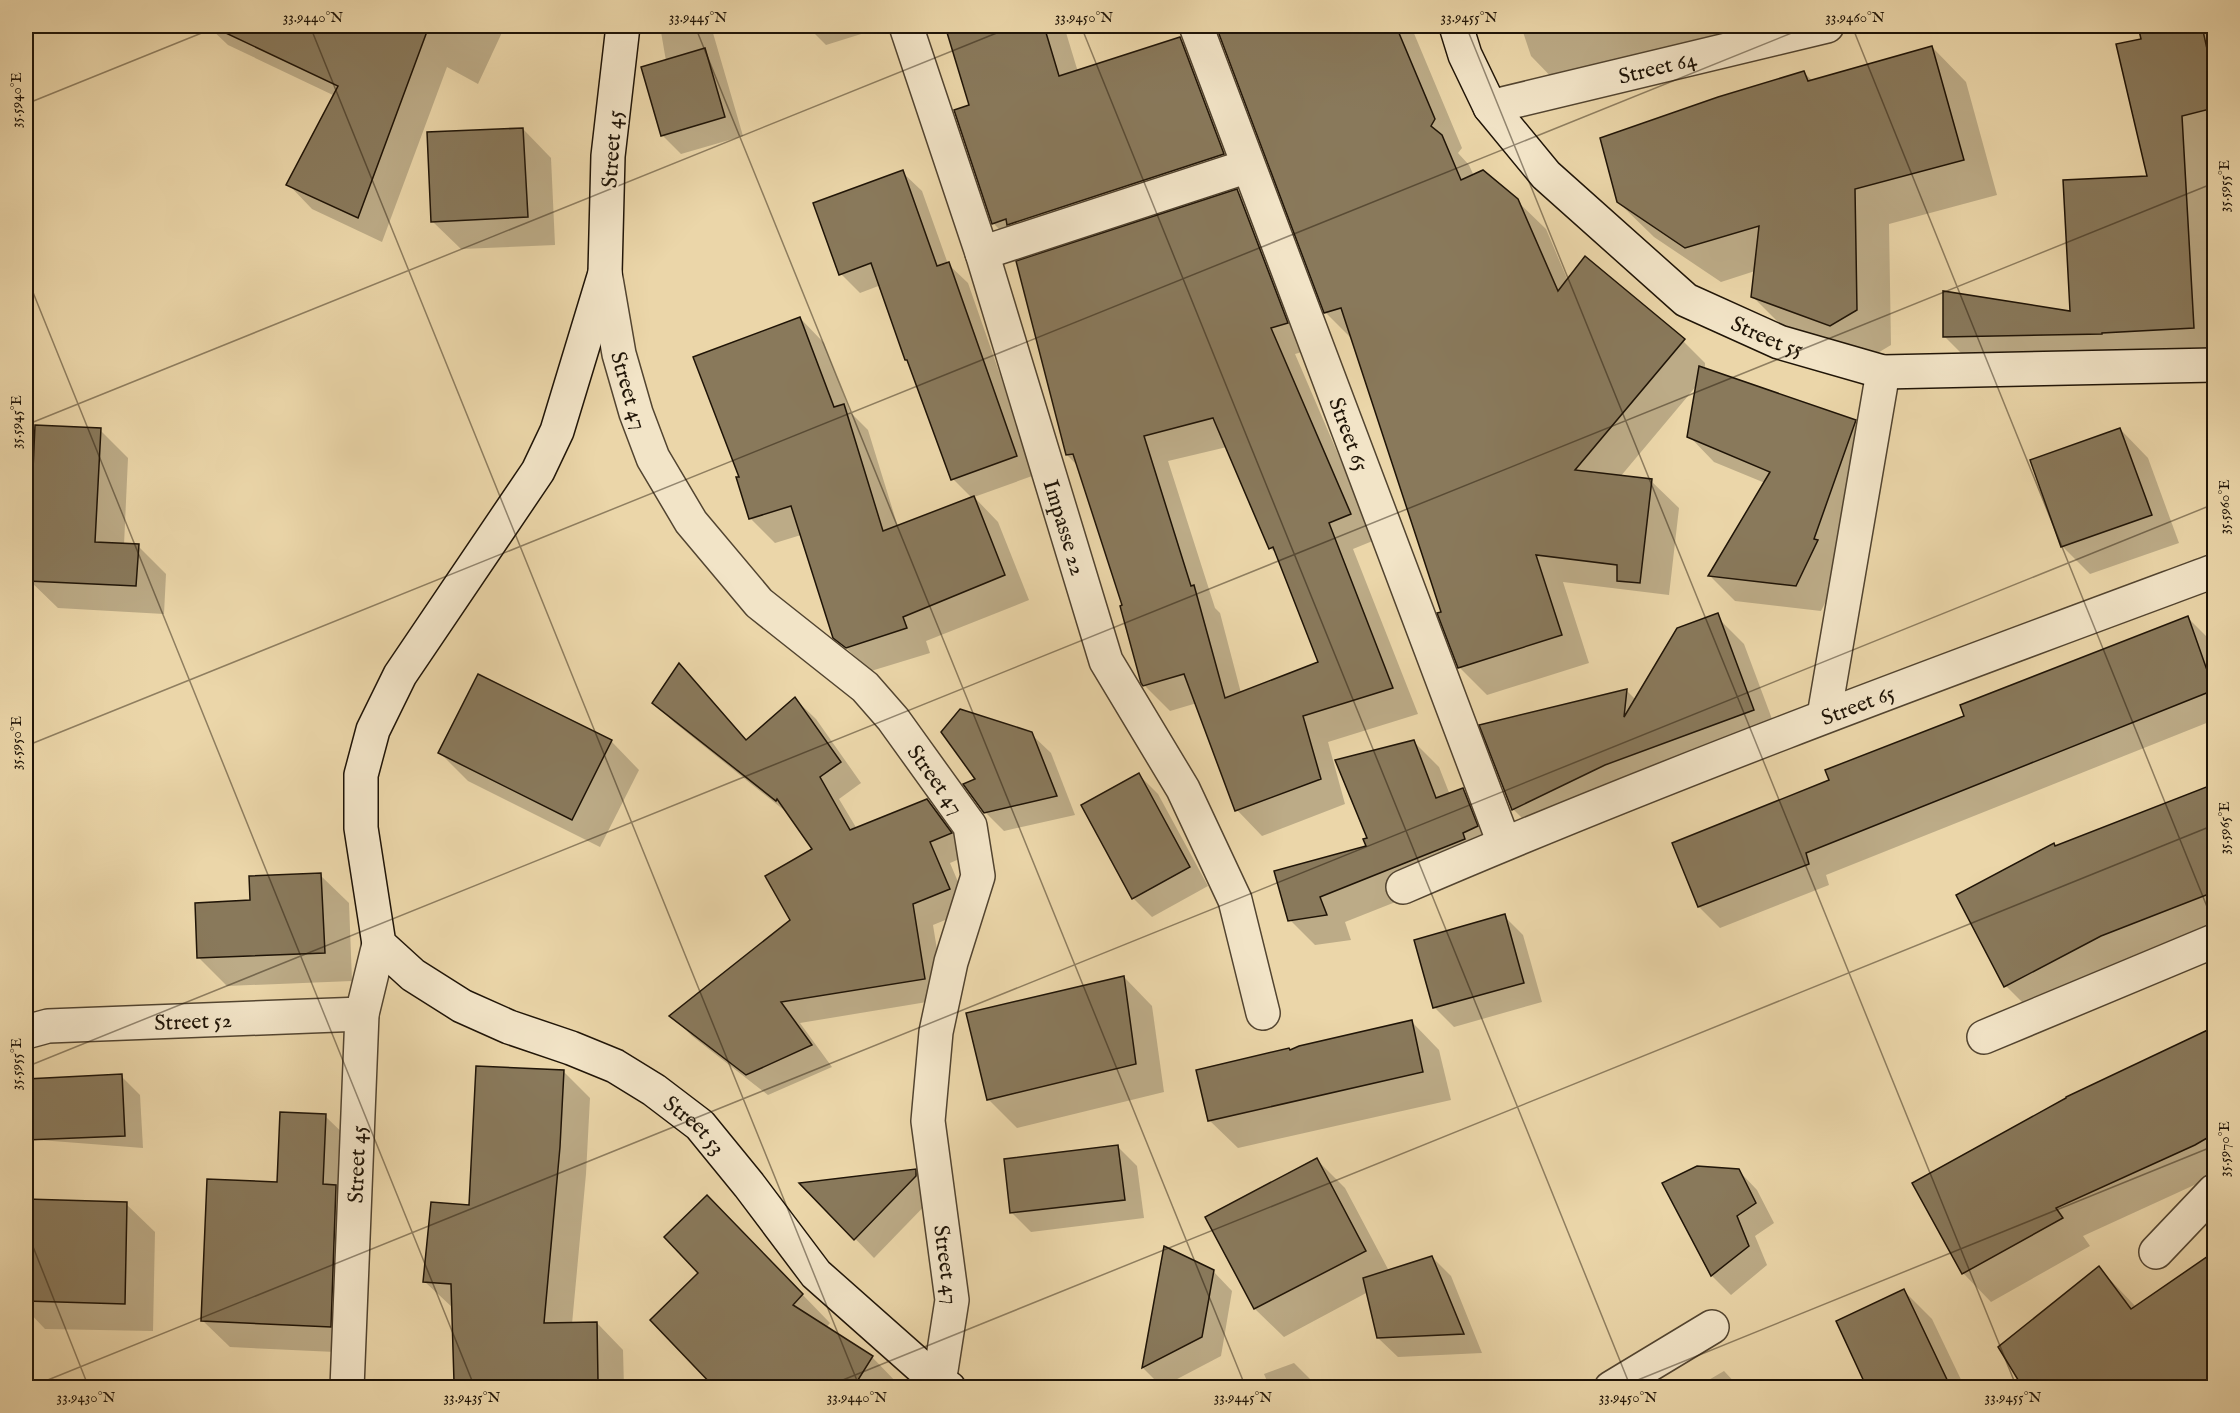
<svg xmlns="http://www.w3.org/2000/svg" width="2240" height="1413" font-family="'IM FELL English',serif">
<rect width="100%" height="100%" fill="#ebd6a9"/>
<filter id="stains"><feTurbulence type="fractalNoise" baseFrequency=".00333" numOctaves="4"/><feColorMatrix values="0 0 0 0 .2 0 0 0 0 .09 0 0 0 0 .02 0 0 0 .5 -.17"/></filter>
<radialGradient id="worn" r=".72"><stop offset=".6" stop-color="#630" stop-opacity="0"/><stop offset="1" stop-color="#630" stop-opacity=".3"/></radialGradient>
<g fill="#0003" fill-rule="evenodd">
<path d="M208 26H505L478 84 447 67 382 242 312 209 288 184 335 96 228 45Z"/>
<path d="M660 26H738L739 28 713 33 743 136 681 154 662 135 666 61Z"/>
<path d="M807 26H873L874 30 826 45Z"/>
<path d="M947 26H1064L1078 72 1180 39 1210 69 1253 184 1236 190 1263 217 1313 349 1295 354 1375 540 1353 549 1418 714 1328 742 1345 804 1262 836 1237 810 1197 703 1170 711 1144 685 1123 606 1079 467 1067 455 1040 255 1034 250 1023 253 993 223 971 106ZM1227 447 1270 548 1278 555 1320 663 1241 693 1220 613 1215 608 1168 461Z"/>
<path d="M1221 26H1310L1313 33 1331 26H1408L1413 31 1462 148 1458 153 1469 165 1474 176 1517 201 1546 229 1568 281 1677 335 1705 363V369L1855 421 1880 446 1843 567 1821 611 1735 601 1710 576 1765 483 1714 462 1689 436 1698 384 1620 477 1651 481 1679 508 1669 595 1563 582 1589 663 1487 695 1459 667 1443 613 1353 340 1325 312 1218 27Z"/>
<path d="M1521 26H1754L1561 87 1531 56Z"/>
<path d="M2139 26H2214V360L1976 368 1944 336 2072 312 2149 177 2142 40Z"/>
<path d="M1932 47 1966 82 1997 195 1889 224 1891 345 1866 360 1787 331 1752 296 1755 271 1721 282 1654 237 1618 202 1804 73 1813 81Z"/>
<path d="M523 129 551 158 555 245 461 249 432 221Z"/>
<path d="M902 172 922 191 948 264 968 283 1035 475 974 497 998 522 1029 600 926 641 930 653 871 671 834 637 801 535 775 543 750 518 741 478 800 318 824 343 850 412 868 430 898 527 972 498 953 479 881 285 860 293 841 274Z"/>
<path d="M2206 427H2214V500L2206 491Z"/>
<path d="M2120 429 2148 458 2179 543 2090 574 2062 546Z"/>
<path d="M100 430 128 458 124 545 138 546 166 574 164 614 58 608 29 580Z"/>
<path d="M2214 604V720L1826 875 1829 885 1720 928 1699 907 1831 781 1966 717 2188 618 2206 636V607Z"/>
<path d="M1719 619 1744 644 1778 735 1537 833 1513 809 1627 691 1636 700Z"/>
<path d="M680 665 747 740 795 699 816 719 861 783 839 799 857 829 927 800 948 821 971 854 950 863 970 910 933 925 945 999 800 1023 832 1067 768 1095 692 1036 672 1016 792 920 814 849 790 815 675 723 654 703Z"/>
<path d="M1031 734 1051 753 1075 815 1004 831 985 812 977 780Z"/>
<path d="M611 741 639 770 600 847 468 781 440 753Z"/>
<path d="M1414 742 1439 767 1450 795 1463 790 1488 815 1489 865 1345 922 1351 940 1315 945 1290 920 1368 847 1369 839Z"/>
<path d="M1139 775 1158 794 1208 886 1152 917 1133 898Z"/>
<path d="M2192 795 2214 817V931L2034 1014 2006 986 1958 896 2056 847Z"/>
<path d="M320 875 349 903 352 981 227 986 199 958Z"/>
<path d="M1504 916 1523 935 1542 1002 1454 1027 1435 1008 1416 941Z"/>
<path d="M1124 977 1152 1006 1164 1092 1017 1128 988 1099Z"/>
<path d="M1411 1021 1439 1050 1451 1100 1238 1148 1209 1120 1290 1052Z"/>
<path d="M2214 1029V1176L2083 1236 2090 1246 1991 1302 1963 1273 2068 1097Z"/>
<path d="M564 1072 590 1098 586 1174 572 1324 597 1323 623 1350 624 1388H461L455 1382 453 1308 424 1281 471 1207Z"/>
<path d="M121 1076 140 1095 143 1148 39 1140 26 1127V1080Z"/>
<path d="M325 1116 352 1142 357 1353 230 1347 203 1321 279 1184Z"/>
<path d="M1118 1147 1137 1166 1144 1218 1031 1232 1012 1213Z"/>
<path d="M1317 1160 1345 1188 1389 1271 1432 1257 1451 1276 1482 1353 1398 1357 1378 1338 1368 1292 1284 1337 1255 1309 1207 1217Z"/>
<path d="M1738 1170 1757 1190 1774 1223 1755 1236 1767 1265 1731 1295 1712 1276 1664 1183Z"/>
<path d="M915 1171 934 1190 935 1195 874 1258 802 1184Z"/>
<path d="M26 1200 126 1204 155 1232 153 1331 45 1329 26 1309Z"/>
<path d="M735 1225 830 1323 826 1328 872 1357 900 1386 899 1388H717L700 1273Z"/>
<path d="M1165 1249 1213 1271 1232 1291 1221 1356 1162 1387 1143 1368Z"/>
<path d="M2214 1254V1388H2025L2099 1268 2136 1307Z"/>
<path d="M1904 1291 1932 1319 1965 1388H1869Z"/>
<path d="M1294 1363 1319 1388H1270L1264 1374Z"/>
<path d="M1724 1371 1740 1388H1695Z"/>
<path d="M1388 1382 1393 1388H1381Z"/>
</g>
<g fill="#89795b" stroke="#1f1407" stroke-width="1.5" fill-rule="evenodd">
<path d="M211 26H429L358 218 286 185 338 86Z"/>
<path d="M945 26H1044L1059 76 1180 37 1224 154 1007 225 1006 219 992 224 954 110 969 105Z"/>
<path d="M1216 26H1396L1435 119 1431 126 1442 135 1461 180 1483 170 1518 199 1558 291 1585 256 1685 339 1575 470 1652 479 1640 583 1617 581V565L1536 555 1562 635 1458 668 1437 613 1441 612 1341 308 1324 313Z"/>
<path d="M2138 26H2202L2214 81V108L2182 116 2194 328 2102 333V334L1943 337V291L2070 311 2063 180 2147 176 2116 44 2141 39Z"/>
<path d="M1932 46 1964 160 1855 189 1857 310 1830 326 1751 297 1759 226 1685 248 1617 202 1600 138 1718 97 1804 71 1808 81Z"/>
<path d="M705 48 725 117 661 136 641 67Z"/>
<path d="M523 128 528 217 431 222 427 132Z"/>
<path d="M903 170 937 266 949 262 1017 456 951 480 907 360H905L871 263 839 275 813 203Z"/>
<path d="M1237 189 1288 323 1271 328 1351 514 1329 523 1393 688 1303 716 1321 779 1235 811 1184 674 1143 686 1141 683 1120 606 1122 605 1073 454 1066 455 1016 261ZM1213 418 1269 549 1273 547 1318 662 1225 698 1194 585 1191 586 1144 436Z"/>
<path d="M800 317 834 407 844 404 883 531 974 496 1005 575 903 617 907 628 846 648 833 638 791 506 749 519 736 477H739L693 357Z"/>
<path d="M1699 366 1856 420 1814 539 1818 540 1796 586 1708 576 1770 472 1687 437Z"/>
<path d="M35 425 101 428 95 542 139 544 136 586 28 581Z"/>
<path d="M2120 428 2152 515 2061 547 2030 460Z"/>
<path d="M1718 613 1754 710 1605 765 1512 810 1479 725 1627 689 1624 717 1677 628Z"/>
<path d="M2188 616 2214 690 1806 853 1809 864 1698 907 1672 843 1829 780 1825 770 1964 716 1960 705Z"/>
<path d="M679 663 746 740 795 697 841 762 820 777 850 830 927 799 952 833 930 842 950 889 913 904 925 979 781 1002 812 1045 746 1075 669 1016 790 920 765 876 812 849 777 799 776 801 652 703Z"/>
<path d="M478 674 612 740 572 820 438 753Z"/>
<path d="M960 709 1032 732 1057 796 984 813 963 784 975 779 941 732Z"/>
<path d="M1414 740 1436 798 1463 788 1478 826 1463 833 1465 839 1320 897 1327 915 1288 921 1274 871 1366 846 1363 839 1367 838 1335 760Z"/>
<path d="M1139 773 1190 867 1132 899 1081 805Z"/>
<path d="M2214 784V892L2101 936 2004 987 1956 895 2054 843 2055 846Z"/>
<path d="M321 873 325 953 197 958 195 903 250 900 249 876Z"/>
<path d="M1505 914 1524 983 1433 1008 1414 940Z"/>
<path d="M1124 976 1136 1064 987 1100 966 1013Z"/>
<path d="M1412 1020 1423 1072 1208 1121 1196 1070 1289 1048 1290 1050 1299 1046Z"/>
<path d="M2214 1027V1134L2195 1145 2056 1208 2063 1218 1962 1274 1912 1183 2066 1098V1097Z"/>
<path d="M476 1066 564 1070 560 1147 544 1323 597 1322 598 1380 454 1382 451 1284 423 1282 431 1202 469 1205Z"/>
<path d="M122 1074 125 1136 26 1140V1079Z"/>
<path d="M280 1112 326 1114 323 1184 336 1185 331 1327 201 1321 207 1179 277 1182Z"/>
<path d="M1118 1145 1125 1200 1010 1213 1004 1159Z"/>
<path d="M1317 1158 1366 1251 1254 1309 1205 1217Z"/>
<path d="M1697 1166 1739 1169 1756 1203 1737 1216 1749 1246 1711 1276 1662 1183Z"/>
<path d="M916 1169V1176L854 1240 799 1183Z"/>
<path d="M707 1195 803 1294 793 1305 873 1356 853 1388H715L650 1320 698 1273 664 1237Z"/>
<path d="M26 1199 127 1202 125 1304 26 1301Z"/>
<path d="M1164 1246 1214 1270 1202 1337 1142 1368Z"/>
<path d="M2214 1252V1388H2023L1998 1347 2099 1266 2131 1309Z"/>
<path d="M1432 1256 1464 1334 1377 1338 1363 1278Z"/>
<path d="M1904 1289 1951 1388H1867L1836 1321Z"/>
</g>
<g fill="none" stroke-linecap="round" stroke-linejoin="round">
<defs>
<g id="street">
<path id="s1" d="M906 26 982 253 1106 661 1183 789 1235 900 1263 1013"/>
<path id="s2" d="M1196 26 1504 843"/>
<path id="s3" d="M1490 107 1827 26"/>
<path d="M982 253 1248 166"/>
<path id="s4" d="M605 273 619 354 636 413 653 458 691 522 759 603 865 687 893 719 970 826 978 876 951 962 936 1032 928 1121 952 1300 939 1383 936 1388"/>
<path d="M1824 716 1883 372"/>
<path id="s5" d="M1403 887C1670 772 1942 672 2214 571"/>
<path id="s6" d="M26 1032 48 1026 362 1014"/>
<path d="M1984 1037 2214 941"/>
<path d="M2156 1252 2214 1191"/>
<path id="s7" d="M347 1388 362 1014 379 944"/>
<path d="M1611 1388 1712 1327"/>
</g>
<g id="secondary">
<path id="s8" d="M623 26 608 156 605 273 557 431 538 471 400 675 373 730 361 775V828L379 944 413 975 462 1006 509 1027 571 1048 615 1066 654 1090 700 1125 749 1185 816 1274 939 1383 949 1388"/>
<path id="s9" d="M1456 26 1465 55 1490 107 1546 175 1686 300 1779 342 1883 372 2214 365"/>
</g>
</defs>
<use href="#street" stroke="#524430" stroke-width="36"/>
<use href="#secondary" stroke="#1f1407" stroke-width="36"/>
<use href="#street" stroke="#f2e4c7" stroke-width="33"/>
<use href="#secondary" stroke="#f2e4c7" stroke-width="33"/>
</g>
<path fill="none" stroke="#1f1407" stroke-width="1.5" stroke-opacity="0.45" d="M310 26 860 1388M695 26 1246 1388M1081 26 1631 1388M1466 26 2017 1388M1852 26 2214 924M26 104 219 26M26 275 475 1388M26 425 1014 26M26 746 1809 26M26 1067 2214 183M26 1229 89 1388M28 1388 2214 504M823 1388 2214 825M1618 1388 2214 1146"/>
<g text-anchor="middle" stroke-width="4.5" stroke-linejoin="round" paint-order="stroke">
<g font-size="22" fill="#1f1407" stroke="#f2e4c7">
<text dy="8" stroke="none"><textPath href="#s3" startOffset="172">Street 64</textPath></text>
<text transform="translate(611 149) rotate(-86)" y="8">Street 45</text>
<text dy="8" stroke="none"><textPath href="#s9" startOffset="453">Street 55</textPath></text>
<text dy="8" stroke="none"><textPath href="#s4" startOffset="120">Street 47</textPath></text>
<text dy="8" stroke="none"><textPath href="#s2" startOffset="436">Street 65</textPath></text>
<text dy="8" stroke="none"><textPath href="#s1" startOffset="526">Impasse 22</textPath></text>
<text dy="8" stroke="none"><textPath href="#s5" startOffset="490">Street 65</textPath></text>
<text dy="8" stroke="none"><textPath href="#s4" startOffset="624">Street 47</textPath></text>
<text dy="8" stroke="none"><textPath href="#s6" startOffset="168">Street 52</textPath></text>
<text dy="8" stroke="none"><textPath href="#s8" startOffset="1350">Street 53</textPath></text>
<text dy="8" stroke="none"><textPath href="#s7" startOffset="224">Street 45</textPath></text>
<text dy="8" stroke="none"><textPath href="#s4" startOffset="1128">Street 47</textPath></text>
</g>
</g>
<rect width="2240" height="1413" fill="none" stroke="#ebd6a9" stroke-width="66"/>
<rect x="33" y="33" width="2174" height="1347" fill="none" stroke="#1f1407" stroke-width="2"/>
<g font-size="15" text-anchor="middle" fill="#1f1407">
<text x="313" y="22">33.9440°N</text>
<text x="698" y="22">33.9445°N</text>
<text x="1084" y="22">33.9450°N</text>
<text x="1469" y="22">33.9455°N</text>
<text x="1855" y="22">33.9460°N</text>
<text transform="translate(16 100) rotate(-90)" y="5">35.5940°E</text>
<text transform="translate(2224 186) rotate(-90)" y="5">35.5955°E</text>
<text transform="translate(16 422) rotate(-90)" y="5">35.5945°E</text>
<text transform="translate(2224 507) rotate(-90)" y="5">35.5960°E</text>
<text transform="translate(16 743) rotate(-90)" y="5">35.5950°E</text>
<text transform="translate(2224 828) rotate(-90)" y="5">35.5965°E</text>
<text transform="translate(16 1064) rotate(-90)" y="5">35.5955°E</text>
<text transform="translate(2224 1149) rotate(-90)" y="5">35.5970°E</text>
<text x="86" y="1402">33.9430°N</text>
<text x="472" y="1402">33.9435°N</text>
<text x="857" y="1402">33.9440°N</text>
<text x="1243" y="1402">33.9445°N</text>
<text x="1628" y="1402">33.9450°N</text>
<text x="2013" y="1402">33.9455°N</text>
</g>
<rect width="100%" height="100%" filter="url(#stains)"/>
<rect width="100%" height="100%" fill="url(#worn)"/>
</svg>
